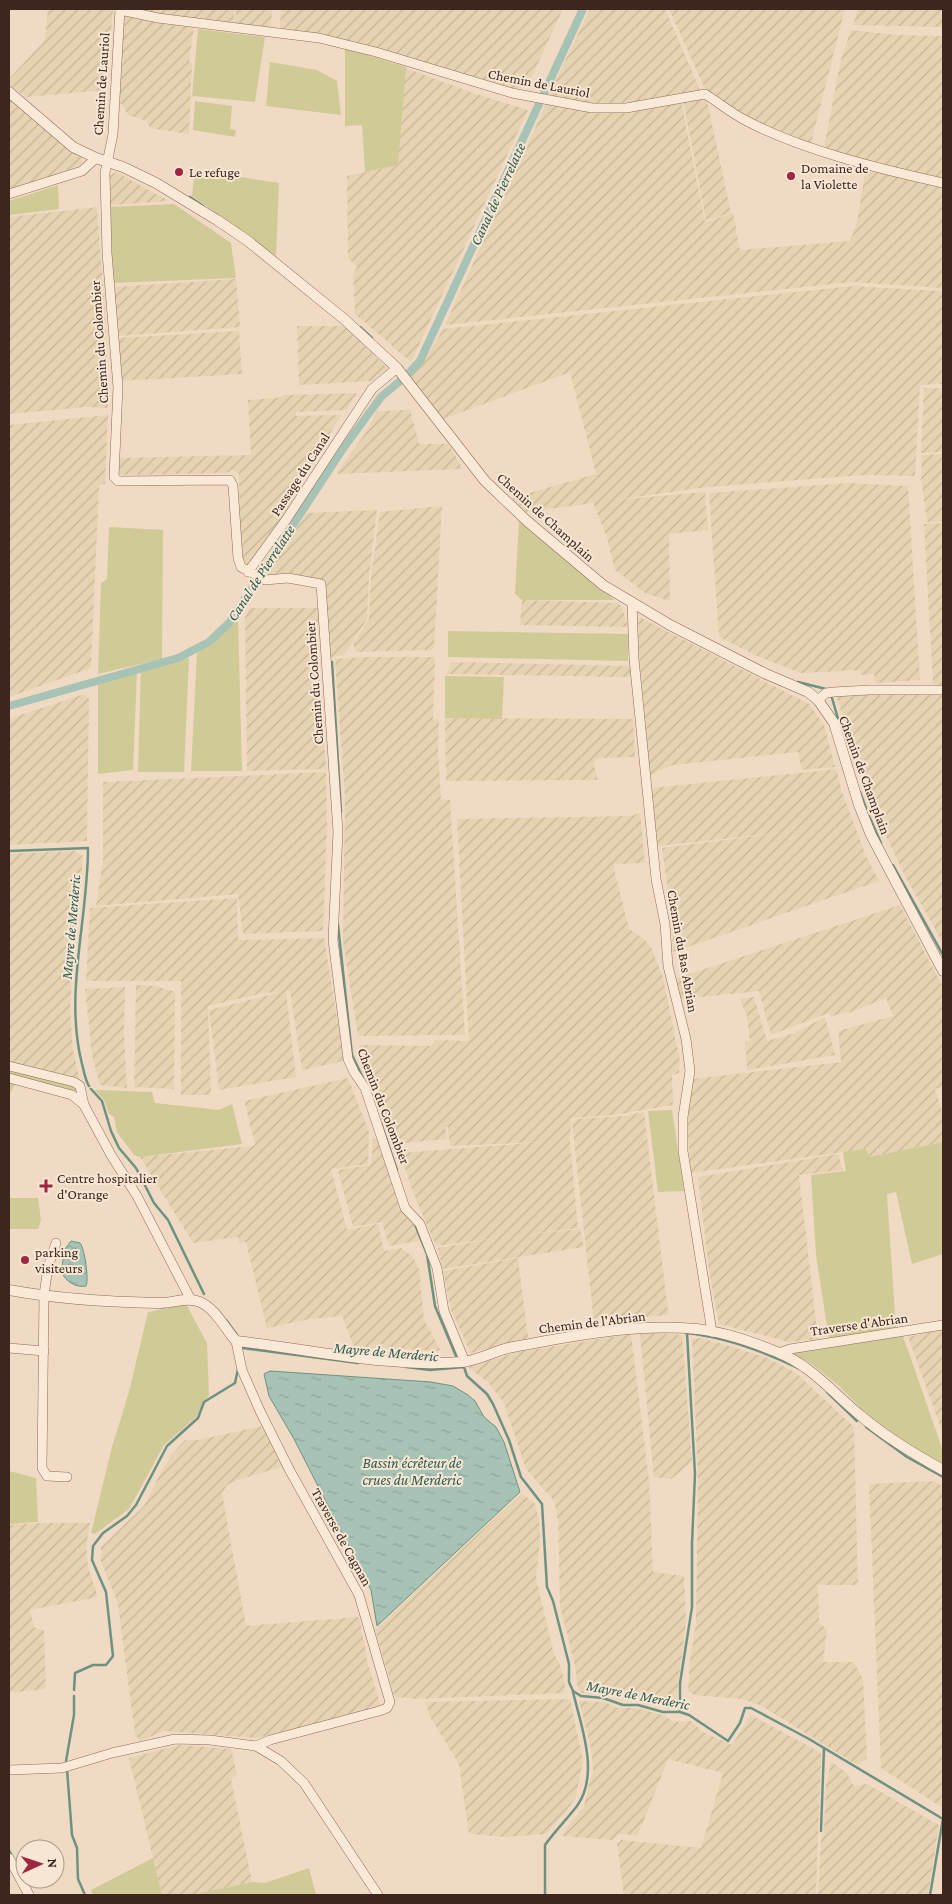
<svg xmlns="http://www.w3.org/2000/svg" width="952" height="1904" font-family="'Crimson Pro',serif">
<defs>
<pattern id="farmland-furrows" width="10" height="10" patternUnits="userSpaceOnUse" patternTransform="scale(1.25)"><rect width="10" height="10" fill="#e7d3b1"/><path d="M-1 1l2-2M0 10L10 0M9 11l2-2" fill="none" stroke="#c7b598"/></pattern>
<pattern id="water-ripples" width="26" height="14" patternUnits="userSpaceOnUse" patternTransform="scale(1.25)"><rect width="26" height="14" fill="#a6c3b5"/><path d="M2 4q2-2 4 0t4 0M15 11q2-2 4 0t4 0" fill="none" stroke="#90a79b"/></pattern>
</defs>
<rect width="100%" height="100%" fill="#f1dac4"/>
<g fill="url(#farmland-furrows)">
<path d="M48 9H113L106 90 27 97 9 85V79L45 40Z"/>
<path d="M130 9H235L233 24Z"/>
<path d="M236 9H272L271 28 235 24Z"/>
<path d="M281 9H563L528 85 513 89 280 29Z"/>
<path d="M590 9H665L700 90 626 104 593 105 551 97 550 92Z"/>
<path d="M669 9H845L811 143 763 124 721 102 705 89Z"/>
<path d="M858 9H943V27L853 25Z"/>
<path d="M123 15 194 26 189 62 192 63 189 134 150 128 147 121 128 115 122 104 118 103Z"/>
<path d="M851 30 897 35 943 36V180L877 164 824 148 841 59Z"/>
<path d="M405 68 473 93 528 110 411 362 355 314 353 275 357 267 348 258 347 176 398 165Z"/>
<path d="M702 96 708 105 731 213 706 220 683 100Z"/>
<path d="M9 98 72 152 81 157 83 162 79 166 9 191Z"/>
<path d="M681 101 705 222 733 213 740 250 850 241 857 222 866 167 943 187V288L852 282 445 325 546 104 593 113 631 111Z"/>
<path d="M116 172 169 201 110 205 107 177Z"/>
<path d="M97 207 106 328 108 408 86 407 9 414V217Z"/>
<path d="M236 279 240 327 119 336 114 287Z"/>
<path d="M853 286 943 291V384L920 385 915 476 862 475 708 487 613 500 705 492 708 530 669 534 670 601 645 593 615 570 607 538 593 503 526 512 512 498 596 474 570 372 443 419 409 378 426 358 443 329Z"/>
<path d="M297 326H342L351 332 388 369 371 381 299 385Z"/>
<path d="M239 331 242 374 120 381 118 338Z"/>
<path d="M924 388H943V452L921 453Z"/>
<path d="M357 393 346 410 296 412V416L341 415 292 497 294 503 248 565H243L240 561 239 473 232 470 226 473 115 475 116 458 251 455 248 400 277 398 285 395Z"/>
<path d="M410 410 419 444H448L463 469 336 474 366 432 377 411Z"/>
<path d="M108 415 105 484 99 485 91 668 9 697V425Z"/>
<path d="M943 454V521L927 522 921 478 922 455Z"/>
<path d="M848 483 908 486 920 680 875 683 874 674 861 675 860 670 801 673 755 655 719 637 709 493Z"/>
<path d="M442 506 434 648 430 650 356 652 353 644 369 619 371 576 380 512Z"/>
<path d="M377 510 369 576 367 619 345 654 330 658 325 582 298 575H264L307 513Z"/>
<path d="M943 523V686L933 684 924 524Z"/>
<path d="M522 600 618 603 622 607 628 627 520 625Z"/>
<path d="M249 608H319L320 618 316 632 326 769 247 771 245 617Z"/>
<path d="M639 617 809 704 824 725 835 767 802 770 798 752 673 765 650 775 637 632Z"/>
<path d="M365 657H435L433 719 439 720 438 751 441 799 450 800 465 1035 358 1036 343 941 345 799 335 659Z"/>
<path d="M451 662 631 666 632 677 447 674Z"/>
<path d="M84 694 89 699 87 841 9 845V719Z"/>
<path d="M841 694H943V943L905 876 872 806 836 695Z"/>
<path d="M445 718 633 719 635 757 600 758 595 761 594 765 598 780 446 781Z"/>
<path d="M837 769 841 789 866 856 879 881 673 952 672 921 662 848 796 831 658 846 651 788Z"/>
<path d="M326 772 327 825 323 931 243 934 238 894 96 906 103 861V782Z"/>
<path d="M640 813 645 863 615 864 614 869 629 929 645 940 651 947 663 978 680 1061 679 1073 672 1075 673 1105 615 1115 571 1118 570 1140 578 1228 531 1234 580 1229 584 1247 442 1269 438 1248 498 1238 436 1246 413 1192 400 1153 543 1142 450 1146 448 1127H450H445L447 1139 395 1144 362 1061 359 1045 431 1046 436 1040 469 1041 457 819 631 816Z"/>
<path d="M75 851 83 856 79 918 73 953 70 1011 73 1050 80 1081 9 1064V854Z"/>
<path d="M237 898 238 940 324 938 344 1061 302 1070 290 991H286L296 1077 219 1090 209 1010 281 992 263 993 208 1006 211 1095H181V981H86L90 908Z"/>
<path d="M900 905 943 987V1087L935 1089 943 1114V1142L869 1157 866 1149 691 1173 687 1124 692 1079 841 1062 838 1031 893 1016 886 998 851 1012 831 1016 828 1013 771 1035 759 991 681 999 677 992V978Z"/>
<path d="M136 985 156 986 175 992 174 1089 134 1087Z"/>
<path d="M125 987 124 1035 127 1088 100 1085 92 1055 85 989Z"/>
<path d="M754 997 767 1041 795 1033 825 1017 835 1055 747 1070 745 1042 750 1041 747 1016 740 999Z"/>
<path d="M348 1078 369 1132 368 1164 331 1169 347 1230 378 1224 384 1251 401 1248 413 1257 419 1269 424 1320 441 1351 354 1347 342 1316 310 1319 267 1328 246 1242 238 1243V1237L193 1243 140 1157 253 1146 255 1144 244 1101Z"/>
<path d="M644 1112 668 1311 667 1315 594 1322 572 1123 576 1119 624 1116Z"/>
<path d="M373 1139H377L406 1213 416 1225 423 1240 389 1246 382 1222 353 1227 338 1170 371 1165Z"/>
<path d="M838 1154 843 1170 799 1175 818 1339 789 1342 719 1324 709 1270 698 1177Z"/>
<path d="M518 1258 528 1338 471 1353 451 1310 443 1271Z"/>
<path d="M943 1329V1434L908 1337Z"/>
<path d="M658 1333 682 1335 692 1462 671 1479 654 1477 640 1334Z"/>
<path d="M631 1334 649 1480 653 1572 684 1576 686 1621 675 1709 657 1705 645 1700H628L612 1695 581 1693 577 1684 576 1670 560 1606 558 1521 554 1501 526 1469 504 1403 488 1382 468 1367 517 1352Z"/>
<path d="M702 1338 765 1357 796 1373 854 1427 858 1585H818L819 1622 827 1630 823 1662H854L863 1679 867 1758 857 1765 760 1705 742 1699 694 1695 688 1691 690 1661 696 1622 698 1479 692 1339Z"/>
<path d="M263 1426 285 1466 237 1480 227 1485 222 1493 246 1626 359 1617 368 1664 381 1707 257 1738 164 1731 140 1741 135 1735 118 1604 101 1561V1547L144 1506 160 1474 172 1454 185 1440H198Z"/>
<path d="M933 1481 943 1486V1808L881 1768 869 1484Z"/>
<path d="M522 1493 535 1504 539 1521 540 1541 536 1578 554 1654 560 1665 565 1684 564 1693 417 1699 395 1697 375 1630Z"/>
<path d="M39 1523H90L86 1547 88 1567 98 1597 30 1610 34 1627 44 1631 46 1689 9 1693V1525Z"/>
<path d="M570 1699 583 1760 576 1797 564 1814 546 1834 506 1837 469 1834 459 1764 429 1715 426 1702Z"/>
<path d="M579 1701 605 1702 617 1708H636L663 1715 674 1722 691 1721 703 1732 732 1745 751 1715 821 1753 816 1895H624L617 1844 621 1840 701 1848 723 1773 668 1759 638 1835 618 1834 613 1840 561 1836 584 1806 593 1770 591 1748Z"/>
<path d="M179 1745 231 1749 237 1774 231 1779 252 1882 192 1895H162L129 1758Z"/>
<path d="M831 1762 846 1772 854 1786 867 1784 939 1825 928 1895H818L821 1839 824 1831 826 1785Z"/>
</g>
<g fill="#d0ca97">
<path d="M198 29 265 37 255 102 192 96Z"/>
<path d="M345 48 406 67 398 165 365 172 362 125 345 126Z"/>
<path d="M270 62 317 70 337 81 341 115 266 106Z"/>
<path d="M195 101 232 106 230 129 236 130 235 137 193 130Z"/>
<path d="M195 170 279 183 276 256 192 196Z"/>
<path d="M58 185 59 209 9 215V201Z"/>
<path d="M174 204 231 243 236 278 112 283 108 207Z"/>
<path d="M519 520 603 589 614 600H522L515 594Z"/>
<path d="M109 527 163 530 162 659 98 674 101 583 107 579Z"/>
<path d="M238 617 242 771H191L197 653 212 644Z"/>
<path d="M448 631 628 634V661L448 657Z"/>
<path d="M189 658 184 772H138L141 667Z"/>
<path d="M137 671 133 770 98 774V684Z"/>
<path d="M445 676 504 677 502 719 445 718Z"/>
<path d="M9 1067 73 1083 79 1092 18 1078 9 1096Z"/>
<path d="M95 1090 152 1092 155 1103 219 1110 232 1104 242 1144 140 1157 134 1155 117 1132 114 1117 109 1114 104 1100Z"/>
<path d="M672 1110 684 1191 658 1192 648 1111Z"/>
<path d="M943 1142V1254L912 1264 896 1192 887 1194 896 1330 829 1339 816 1255 811 1175 846 1171 843 1152 866 1149 869 1157Z"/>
<path d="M9 1198H38L41 1220 38 1229H9Z"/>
<path d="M186 1304 207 1343 209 1396 203 1402 196 1417 164 1445 129 1509 95 1534 91 1533 112 1447 129 1392 148 1312Z"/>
<path d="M894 1336H903L943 1451V1465L901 1442 874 1421 839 1386 813 1365 793 1353Z"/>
<path d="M9 1471 36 1478 38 1522 9 1524Z"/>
<path d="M153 1858 162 1895H93L91 1890Z"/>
<path d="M309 1868 316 1895H192L252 1882 265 1883Z"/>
</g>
<g fill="url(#water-ripples)" stroke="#6c9381">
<path d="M71 1241 80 1243C85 1249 89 1280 86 1286 75 1288 66 1281 61 1272L65 1249Z"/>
<path d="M270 1371 431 1382 453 1386 468 1395 475 1401 484 1417 496 1427 504 1442 520 1492 377 1626 371 1590 294 1439 269 1396 264 1374Z"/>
</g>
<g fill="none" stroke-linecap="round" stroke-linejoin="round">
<g stroke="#6c9381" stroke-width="2.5">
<path d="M190 197 203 206"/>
<path d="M360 327 372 338"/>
<path d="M332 662 341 812"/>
<path d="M798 682 826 689"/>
<path d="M832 698 839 722"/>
<path d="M860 792 866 808"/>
<path d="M869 816 881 843"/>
<path d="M9 851 88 848C88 920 64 993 82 1064 84 1071 85 1080 89 1086"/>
<path d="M893 865 943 955"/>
<path d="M338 925 352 1055 363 1078"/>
<path d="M91 1089 102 1101 111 1131 119 1148 136 1168 154 1203 168 1220 204 1294"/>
<path d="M381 1123 397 1170"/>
<path d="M414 1222 427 1254 435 1306 456 1356"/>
<path d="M226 1320 237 1335"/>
<path d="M686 1333C725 1337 765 1352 800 1369"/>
<path d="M242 1348 358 1363"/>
<path d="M406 1367 430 1370 464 1367 467 1376 487 1394 493 1404 509 1440 521 1477 542 1504 547 1587 553 1601 569 1664V1682L573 1691 581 1696 603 1698 623 1705H638L663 1712H680L689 1715 728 1741 740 1723 745 1708H751L809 1739 943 1819"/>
<path d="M827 1392 857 1421"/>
<path d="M866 1427 907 1457 943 1477"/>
<path d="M74 1690 75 1673 93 1665H106L113 1656 106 1592 92 1560 93 1546 103 1533 127 1516 136 1505 167 1446 198 1418 204 1402 235 1383 238 1369"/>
<path d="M680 1712V1683L692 1607V1543L695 1474 687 1333"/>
<path d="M66 1761 74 1715V1696"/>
<path d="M67 1769 72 1835 77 1848 78 1879 85 1895"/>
<path d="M821 1831 824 1748"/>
<path d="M9 1850 12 1856"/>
<path d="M545 1895V1845C555 1831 567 1819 577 1806 600 1774 581 1726 573 1692"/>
<path d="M930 1895 943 1819"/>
</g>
<g stroke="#a6c3b5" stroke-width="8">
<path d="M407 375 420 361 583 9"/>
<path d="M9 706 178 658 209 642 229 623 342 450 381 397 400 381"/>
</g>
<defs>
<g id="minor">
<path d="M120 9 113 134 105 173 107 253 118 387 114 477 118 481 230 480 233 486 238 558 241 567 265 580 288 578 321 584 338 832 333 940 348 1059 354 1072 365 1088 405 1208 420 1224 437 1268 444 1311 465 1362"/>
<path d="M120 10 158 18 319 38 376 52 512 93 592 108H626L705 94C718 102 730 112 743 119 800 150 880 169 943 183"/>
<path d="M9 194 82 171 96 158"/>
<path d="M248 572 286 520 372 389 397 368"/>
<path d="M632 602 634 659 656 879 665 924 668 966 686 1039 690 1071 683 1117V1151L712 1332"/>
<path d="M818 700 826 693 834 692 869 690H943"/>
<path d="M9 1066 74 1082 80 1086 84 1105 111 1155 137 1196 191 1300"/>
<path d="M9 1078 72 1095 84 1105"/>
<path d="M56 1243 48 1267 44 1295 42 1468 47 1476 67 1477"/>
<path d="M236 1341 242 1370 260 1411 289 1469 359 1595 390 1702 387 1708 379 1711 270 1740 256 1746"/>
<path d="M9 1348 44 1351"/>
<path d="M779 1353 790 1349 943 1325"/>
<path d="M9 1770 62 1768 112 1753 175 1739 210 1740 256 1746 281 1761 304 1783 378 1895"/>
<path d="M9 1858 29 1895"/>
</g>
<g id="tertiary">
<path d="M9 92 73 147 96 158 123 167 156 183 217 220 248 241 344 319 397 368 485 481 527 521 603 585 670 625 764 673 808 692 818 700 834 723 859 805 871 835 943 971"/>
<path d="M9 1290C58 1299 109 1302 158 1303 172 1304 186 1296 200 1302 216 1309 225 1329 236 1341 309 1349 390 1368 462 1362 480 1360 496 1350 513 1347 574 1336 635 1323 697 1329 724 1332 753 1342 777 1352 811 1365 834 1394 861 1416 886 1437 914 1454 943 1470"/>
</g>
</defs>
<use href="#minor" stroke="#8c6a59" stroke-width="10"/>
<use href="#tertiary" stroke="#8c6a59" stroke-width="11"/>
<use href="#minor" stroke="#fbe9d8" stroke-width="9"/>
<use href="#tertiary" stroke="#fbe9d8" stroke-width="10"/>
</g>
<g fill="#9f2640" stroke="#f7e6d4" stroke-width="2">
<circle cx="179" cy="172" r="5"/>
<circle cx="791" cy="176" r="5"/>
<path d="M43.5 1178.5h5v5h5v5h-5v5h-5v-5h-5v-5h5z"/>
<circle cx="25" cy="1260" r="5"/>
</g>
<g text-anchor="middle" stroke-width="4" stroke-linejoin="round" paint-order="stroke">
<g font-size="14" fill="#3c261e" stroke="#f7e6d4">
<text transform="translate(539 83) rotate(11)" y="5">Chemin de Lauriol</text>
<text transform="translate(101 84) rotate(-86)" y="5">Chemin de Lauriol</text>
<text transform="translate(99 342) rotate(-94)" y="5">Chemin du Colombier</text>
<text transform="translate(300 474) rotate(-57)" y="5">Passage du Canal</text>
<text transform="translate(546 517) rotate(42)" y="5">Chemin de Champlain</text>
<text transform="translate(314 683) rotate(-94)" y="5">Chemin du Colombier</text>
<text transform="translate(865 775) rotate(70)" y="5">Chemin de Champlain</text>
<text transform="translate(683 951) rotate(80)" y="5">Chemin du Bas Abrian</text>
<text transform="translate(384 1106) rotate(69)" y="5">Chemin du Colombier</text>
<text transform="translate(592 1322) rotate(-7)" y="5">Chemin de l'Abrian</text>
<text transform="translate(859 1324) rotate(-8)" y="5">Traverse d'Abrian</text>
<text transform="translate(342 1537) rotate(61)" y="5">Traverse de Cagnan</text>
</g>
<g font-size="14" fill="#3c261e" stroke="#f7e6d4" text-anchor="start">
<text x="801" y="173">Domaine de<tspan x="801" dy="16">la Violette</tspan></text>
<text x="189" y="177">Le refuge</text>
<text x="57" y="1183">Centre hospitalier<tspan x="57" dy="16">d'Orange</tspan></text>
<text x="35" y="1257">parking<tspan x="35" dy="16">visiteurs</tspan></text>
</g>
<g font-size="15" font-style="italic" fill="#2d5c4f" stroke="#f7e6d4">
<text transform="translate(498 194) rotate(-65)" y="5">Canal de Pierrelatte</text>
<text transform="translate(261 573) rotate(-57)" y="5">Canal de Pierrelatte</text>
<text transform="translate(71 927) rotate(-85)" y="5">Mayre de Merderic</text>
<text transform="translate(386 1352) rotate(5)" y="5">Mayre de Merderic</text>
<text x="412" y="1468">Bassin écrêteur de<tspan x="412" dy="17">crues du Merderic</tspan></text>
<text transform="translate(638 1695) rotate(11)" y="5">Mayre de Merderic</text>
</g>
</g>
<rect width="952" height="1904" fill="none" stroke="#3c261e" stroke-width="20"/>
<g transform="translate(40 1864) rotate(87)"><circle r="24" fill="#f7e6d4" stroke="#ac998b"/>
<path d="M0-4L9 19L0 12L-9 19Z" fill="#9f2640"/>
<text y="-8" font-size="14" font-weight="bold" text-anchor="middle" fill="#3c261e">N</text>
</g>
</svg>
